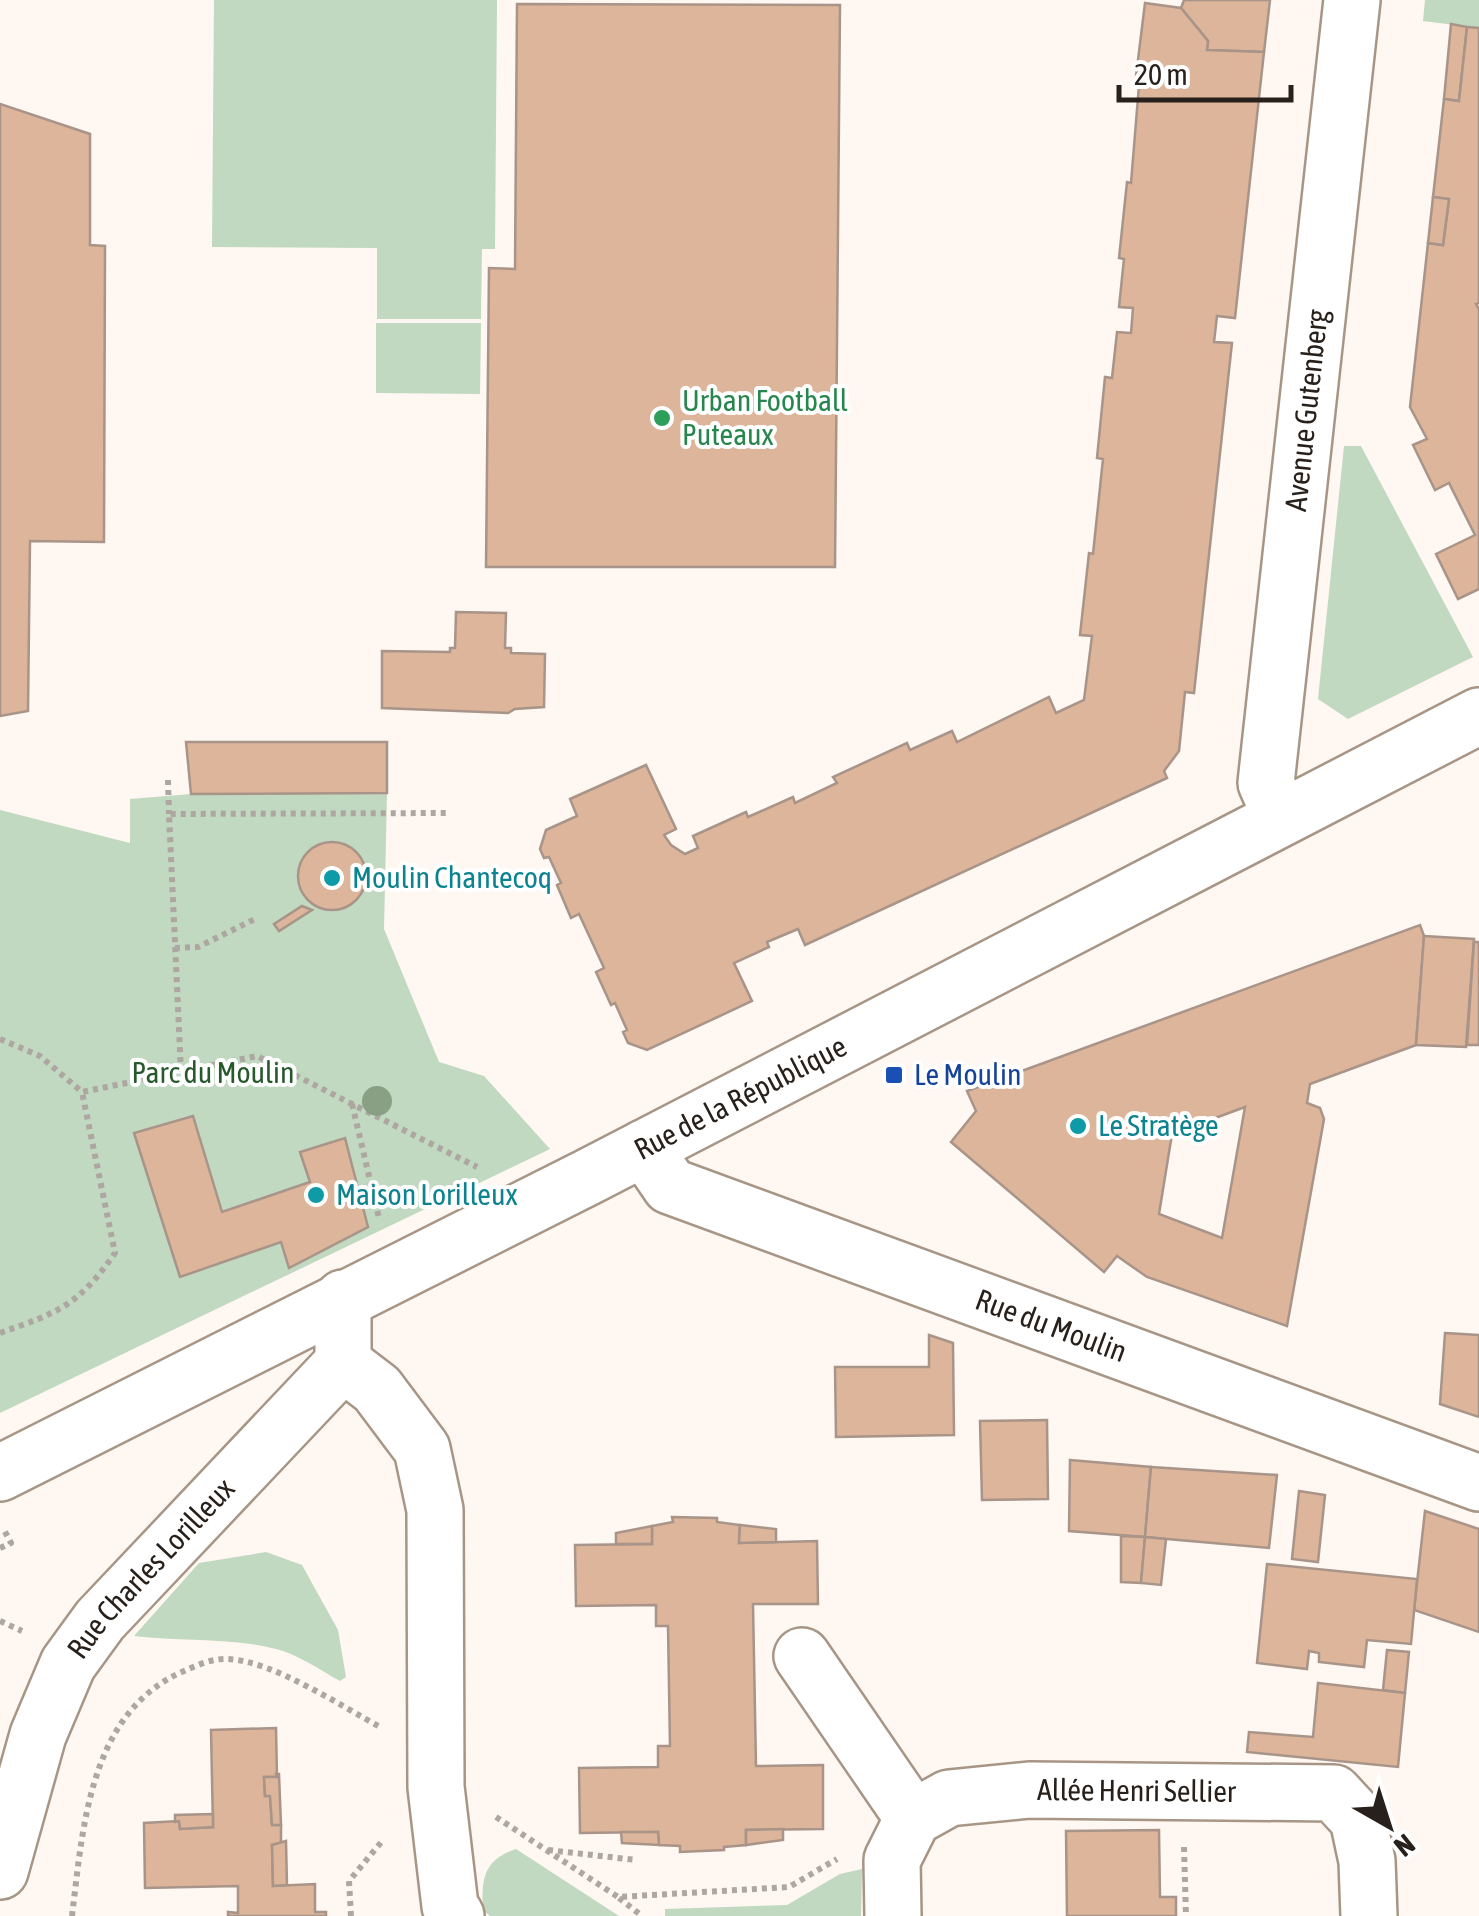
<svg xmlns="http://www.w3.org/2000/svg" width="1479" height="1916" font-family="'Asap Condensed',sans-serif">
<rect width="100%" height="100%" fill="#fff7f1"/>
<g fill="#c1d8c1">
<path d="M214 0H497L495 249H482L481 319H377V248L212 247Z"/>
<path d="M1425 0H1479V28L1423 21Z"/>
<path d="M376 323H481L480 394 376 393Z"/>
<path d="M1344 446H1361L1473 657 1348 719 1318 699Z"/>
<path d="M387 793 384 929 439 1062 484 1076 550 1149 0 1413V810L130 843V799L191 794Z"/>
<path d="M266 1552 302 1565 338 1630 346 1677 340 1681C320 1670 297 1654 276 1649 229 1637 181 1642 134 1636L199 1563Z"/>
<path d="M516 1849 619 1916H490L483 1910C481 1878 484 1860 516 1849Z"/>
<path d="M862 1869 861 1916H665V1909L787 1905 840 1874Z"/>
</g>
<g fill="#ddb59b" stroke="#a89488" stroke-width="2.5" fill-rule="evenodd">
<path d="M1184 0H1270L1264 52 1207 50 1208 41 1181 8Z"/>
<path d="M1145 3 1181 8 1208 41 1207 50 1264 52 1235 318 1217 316 1214 342 1232 343 1194 693 1185 692 1179 751 1164 771 1167 778 805 945 798 929 767 942 769 947 734 963 752 1001 647 1050 628 1043 623 1032 627 1030 615 1003 611 1005 596 972 604 968 579 914 571 918 557 885 561 883 549 857 544 858 540 849 546 830 577 816 570 799 646 765 676 829 664 835 671 845 685 854 698 848 693 836 746 812 748 817 793 797 795 803 837 783 833 777 907 743 910 750 952 731 957 742 1049 697 1056 713 1084 700 1092 636 1080 635 1089 553 1093 554 1103 459 1097 458 1105 377 1112 378 1117 332 1131 333 1133 308 1119 307 1124 259 1119 258 1127 182 1131 183 1139 85 1135 84Z"/>
<path d="M517 4 840 5 835 567H486L489 268 515 269Z"/>
<path d="M1451 24 1467 27 1459 101 1444 99Z"/>
<path d="M1467 27 1479 28V303L1476 304 1479 309V589L1458 599 1436 554 1475 535 1449 483 1435 490 1413 445 1427 439 1410 407 1428 243 1443 245 1449 199 1433 197 1444 99 1459 101Z"/>
<path d="M0 104 90 134V245L105 246 104 542 30 541 28 711 0 716Z"/>
<path d="M1433 197 1449 199 1443 245 1428 243Z"/>
<path d="M456 612 506 613 505 648H511V653L545 654 544 707 515 709 508 713 382 708V651L450 652V648H455Z"/>
<path d="M186 742H387V793L191 794Z"/>
<circle cx="332" cy="876" r="34"/>
<path d="M302 906 312 910 279 931 274 924Z"/>
<path d="M1420 925 1424 936 1416 1045 1310 1084 1307 1103 1320 1108 1324 1119 1287 1326 1147 1277 1117 1256 1104 1272 951 1142 976 1111 967 1091ZM1245 1107 1222 1238 1159 1214 1172 1134Z"/>
<path d="M1424 936 1474 939 1466 1047 1416 1045Z"/>
<path d="M1474 942H1479V1045H1467Z"/>
<path d="M193 1116 222 1212 310 1182 300 1152 345 1138 368 1227 289 1268 281 1242 180 1277 134 1133Z"/>
<path d="M1445 1333 1479 1335V1417L1440 1404Z"/>
<path d="M929 1335 953 1343 954 1435 836 1437 835 1367H929Z"/>
<path d="M1047 1420 1048 1499 982 1500 980 1421Z"/>
<path d="M1070 1460 1151 1467 1145 1537 1069 1531Z"/>
<path d="M1151 1467 1277 1475 1269 1548 1145 1537Z"/>
<path d="M1299 1491 1325 1495 1318 1562 1292 1559Z"/>
<path d="M1425 1511 1479 1529V1632L1414 1610Z"/>
<path d="M672 1517 717 1518V1522L740 1525 739 1543 817 1541 818 1604H753L756 1766 823 1765V1829L746 1830V1845L724 1847V1850L680 1852V1846L659 1845 658 1832 580 1833 579 1768 658 1767V1746H670L668 1626H656V1605L576 1606 575 1545 652 1544V1526L673 1522Z"/>
<path d="M740 1525 776 1529V1542L739 1543Z"/>
<path d="M652 1526V1544H616V1533Z"/>
<path d="M1121 1536 1145 1537 1141 1583 1121 1582Z"/>
<path d="M1145 1537 1166 1539 1161 1585 1141 1583Z"/>
<path d="M1267 1564 1417 1579 1411 1644 1367 1640 1364 1667 1319 1662V1653L1309 1651 1307 1669 1257 1663Z"/>
<path d="M1387 1650 1409 1652 1405 1693 1383 1690Z"/>
<path d="M1318 1683 1405 1693 1398 1767 1247 1752 1249 1732 1313 1737Z"/>
<path d="M276 1728 277 1777H264L265 1796H270L272 1825H281V1845H272L273 1886 315 1884V1912H326V1916H228V1912L238 1913V1886L145 1888 144 1823 179 1821 180 1829 213 1827 211 1730Z"/>
<path d="M276 1774H279L281 1825H272L270 1796H265L264 1777H277Z"/>
<path d="M213 1814V1827L180 1829 179 1821 175 1822V1815Z"/>
<path d="M783 1829V1840L746 1845V1830Z"/>
<path d="M1159 1830 1160 1897H1176V1916H1067L1066 1831Z"/>
<path d="M621 1832H658L659 1845 622 1843Z"/>
<path d="M286 1841 287 1885 273 1886 272 1845Z"/>
</g>
<g fill="none" stroke-linecap="round" stroke-linejoin="round">
<defs>
<g id="minor">
<path id="s1" d="M1281 817 1266 783 1352 0"/>
<path id="s2" d="M644 1148 670 1186 1479 1483"/>
<path d="M343 1363 377 1389 422 1449 435 1510 436 1787 450 1906 456 1916"/>
<path id="s3" d="M0 1473 588 1177 1479 716"/>
<path d="M802 1656 913 1818"/>
<path id="s4" d="M0 1871 38 1735 68 1664 100 1620 343 1363V1298"/>
<path id="s5" d="M893 1916 892 1860 913 1818 949 1798 1029 1790 1334 1793 1358 1819 1367 1861 1369 1916"/>
</g>
</defs>
<use href="#minor" stroke="#a79686" stroke-width="60"/>
<g stroke="#aea6a0" stroke-width="6" stroke-dasharray="5 5" stroke-linecap="butt">
<path d="M168 780 169 814"/>
<path d="M175 948 198 947 255 919"/>
<path d="M0 1039 40 1056 82 1092 257 1056 477 1167"/>
<path d="M181 1072 169 814 449 813"/>
<path d="M352 1104 379 1218"/>
<path d="M0 1333C59 1312 78 1306 115 1253L82 1092"/>
<path d="M0 1548 11 1543 3 1528"/>
<path d="M0 1621 22 1631"/>
<path d="M496 1817 618 1897 789 1887 837 1859"/>
<path d="M1184 1847 1186 1916"/>
<path d="M548 1850 636 1860"/>
<path d="M619 1898 642 1916"/>
<path d="M72 1916C83 1827 89 1712 184 1671 197 1665 214 1658 228 1659 273 1661 341 1706 382 1728"/>
<path d="M351 1916 349 1881 383 1840"/>
</g>
<use href="#minor" stroke="#fff" stroke-width="55"/>
</g>
<circle fill="#89a085" cx="377" cy="1101" r="15"/>
<circle fill="#2e9e5b" stroke="#fff" stroke-width="4" cx="662" cy="418" r="10"/>
<g fill="#0f9aa8" stroke="#fff" stroke-width="4">
<circle cx="332" cy="878" r="10"/>
<circle cx="1078" cy="1126" r="10"/>
<circle cx="316" cy="1195" r="10"/>
</g>
<rect fill="#1a4fb4" stroke="#fff" stroke-width="4" x="884" y="1065" width="20" height="20" rx="5"/>
<g text-anchor="middle" stroke-width="8" stroke-linejoin="round" paint-order="stroke">
<g font-size="30" fill="#27864d" stroke="#fff" text-anchor="start">
<text x="682" y="411">Urban Football<tspan x="682" dy="34">Puteaux</tspan></text>
</g>
<g font-size="30" fill="#28211b" stroke="#fff">
<text dy="10" stroke="none"><textPath href="#s1" startOffset="412">Avenue Gutenberg</textPath></text>
<text dy="10" stroke="none"><textPath href="#s3" startOffset="830">Rue de la République</textPath></text>
<text dy="10" stroke="none"><textPath href="#s2" startOffset="452">Rue du Moulin</textPath></text>
<text dy="10" stroke="none"><textPath href="#s4" startOffset="345">Rue Charles Lorilleux</textPath></text>
<text dy="10" stroke="none"><textPath href="#s5" startOffset="332">Allée Henri Sellier</textPath></text>
</g>
<g font-size="30" fill="#0d838f" stroke="#fff" text-anchor="start">
<text x="352" y="888">Moulin Chantecoq</text>
<text x="1098" y="1136">Le Stratège</text>
<text x="336" y="1205">Maison Lorilleux</text>
</g>
<g font-size="30" fill="#28592d" stroke="#fff">
<text x="213" y="1083">Parc du Moulin</text>
</g>
<g font-size="30" fill="#164399" stroke="#fff" text-anchor="start">
<text x="914" y="1085">Le Moulin</text>
</g>
</g>
<g transform="translate(1389 1826) rotate(141)" stroke="#ffffff" stroke-width="8" paint-order="stroke">
<path d="M0-8L18 38L0 25L-18 38Z" fill="#28211b"/>
<text y="-15" font-size="28" font-weight="bold" text-anchor="middle" fill="#28211b">N</text>
</g>
<path d="M1119 85v15h172v-15" fill="none" stroke="#28211b" stroke-width="5"/>
<text x="1134" y="85" font-size="30" fill="#28211b" stroke="#ffffff" stroke-width="8" paint-order="stroke">20 m</text>
</svg>
